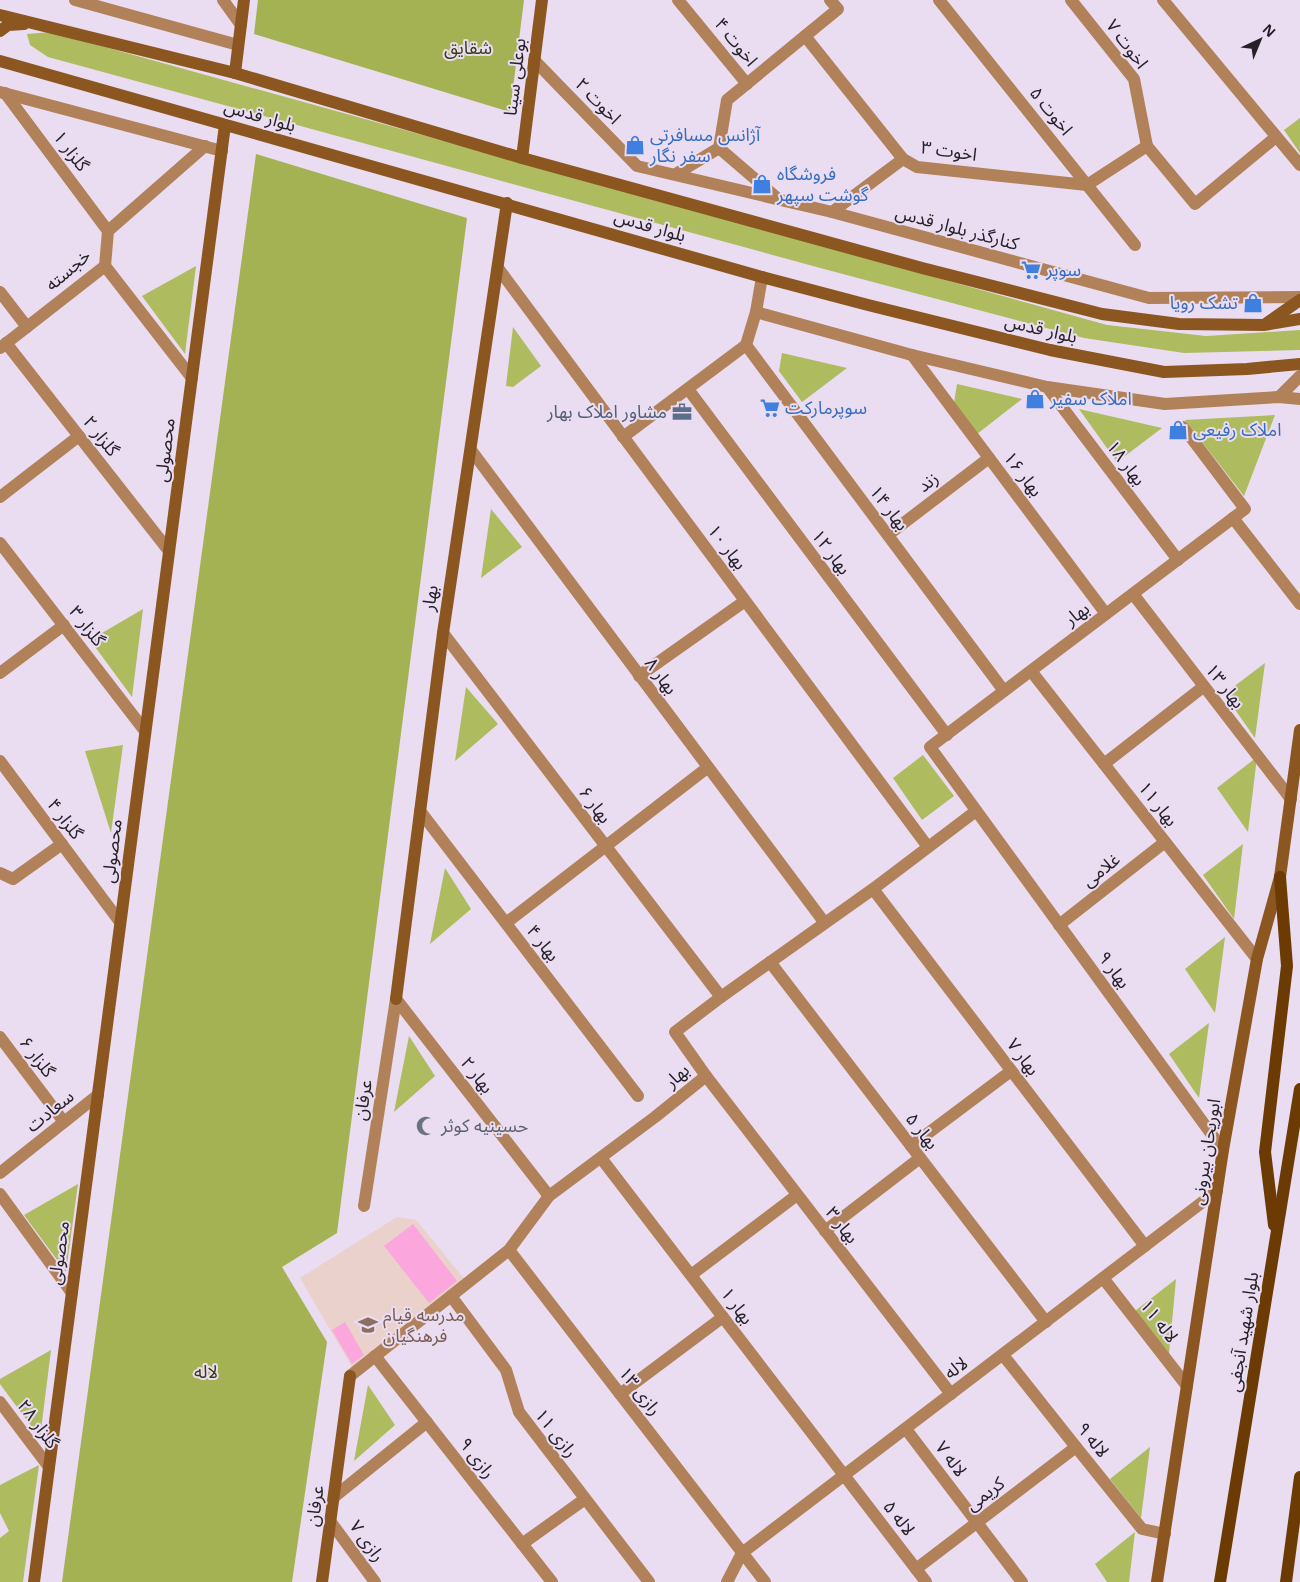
<svg xmlns="http://www.w3.org/2000/svg" width="1300" height="1582" font-family="'Open Sans','Noto Sans Arabic',sans-serif">
<rect width="100%" height="100%" fill="#eadcf1"/>
<path fill="#ebd1cc" d="M397 1217 416 1220 466 1281 353 1369 300 1278Z"/>
<g fill="#aebb5f">
<path d="M51 32 1107 325 1206 336 1300 330V350L1184 353 1084 338 824 269 48 57 30 45 27 34Z"/>
<path d="M1300 118V153L1284 130Z"/>
<path d="M196 266 185 354 142 296Z"/>
<path d="M513 327 541 366 513 387 506 386Z"/>
<path d="M782 353 847 368 802 402 779 371Z"/>
<path d="M957 384 1022 399 977 434 954 403Z"/>
<path d="M1079 409 1162 428 1117 462Z"/>
<path d="M1275 415 1244 496 1185 420Z"/>
<path d="M491 509 522 547 481 578Z"/>
<path d="M143 609 132 697 90 640Z"/>
<path d="M1265 663 1255 738 1224 694Z"/>
<path d="M466 687 498 724 455 761Z"/>
<path d="M123 745 111 833 85 751Z"/>
<path d="M923 755 954 796 922 820 893 778Z"/>
<path d="M1257 757 1248 832 1217 788Z"/>
<path d="M1243 844 1234 919 1203 875Z"/>
<path d="M445 868 471 909 430 944Z"/>
<path d="M1225 937 1215 1013 1185 969Z"/>
<path d="M1209 1023 1199 1098 1169 1054Z"/>
<path d="M409 1036 435 1076 394 1112Z"/>
<path d="M78 1184 66 1272 24 1215Z"/>
<path d="M1176 1279 1169 1354 1135 1311Z"/>
<path d="M51 1350 40 1438 0 1384V1379Z"/>
<path d="M368 1385 395 1425 354 1461Z"/>
<path d="M1150 1447 1141 1518 1110 1479Z"/>
<path d="M39 1465 23 1582H0V1538L9 1531 0 1513V1485Z"/>
<path d="M1135 1532 1129 1582H1107L1095 1564Z"/>
</g>
<g fill="#a5b254">
<path d="M258 0H524L510 112 254 34Z"/>
<path d="M256 154 467 218 337 1233 282 1267 327 1342 292 1582H62Z"/>
</g>
<g fill="#fba7dd">
<path d="M413 1224 457 1281 429 1303 384 1246Z"/>
<path d="M345 1322 364 1355 352 1364 332 1330Z"/>
</g>
<g fill="none" stroke-linecap="round" stroke-linejoin="round">
<g stroke="#b18159" stroke-width="12">
<path d="M75 0 238 45"/>
<path d="M223 0 241 25"/>
<path d="M678 0 747 84"/>
<path d="M939 0 1135 245"/>
<path d="M1071 0 1134 79 1147 146"/>
<path d="M1163 0 1300 165"/>
<path d="M805 36 903 159 917 167 1087 185 1147 146 1195 204 1276 137"/>
<path d="M534 60 637 166 832 212 1149 298 1300 297"/>
<path d="M0 92 222 151"/>
<path d="M5 93 108 231"/>
<path d="M719 148 776 197"/>
<path d="M676 174 719 148 727 100 838 9 830 0"/>
<path d="M832 212 903 159"/>
<path d="M105 266 192 378"/>
<path d="M498 268 928 847"/>
<path d="M0 292 27 327"/>
<path d="M756 312 912 355 1047 387 1165 404 1279 397 1300 399"/>
<path d="M6 343 169 551"/>
<path d="M746 345 1004 691"/>
<path d="M746 345 756 312 762 277"/>
<path d="M0 348 105 266 108 231 205 146"/>
<path d="M912 355 1106 614"/>
<path d="M1047 387 1178 560"/>
<path d="M688 389 947 735"/>
<path d="M1279 397 1300 376"/>
<path d="M1183 427 1245 509 930 747 1223 1150"/>
<path d="M623 437 746 345"/>
<path d="M471 450 824 922"/>
<path d="M0 497 79 436"/>
<path d="M1233 518 1300 604"/>
<path d="M888 535 989 458"/>
<path d="M0 543 145 731"/>
<path d="M1133 594 1291 799"/>
<path d="M443 633 721 997"/>
<path d="M1031 671 1257 959"/>
<path d="M0 673 64 625"/>
<path d="M639 676 745 601"/>
<path d="M0 761 120 922"/>
<path d="M1104 764 1203 687"/>
<path d="M420 811 638 1096"/>
<path d="M0 873 13 879 62 844"/>
<path d="M873 889 1145 1246"/>
<path d="M506 923 707 768"/>
<path d="M1059 925 1165 842"/>
<path d="M770 962 1046 1322"/>
<path d="M396 999 549 1196"/>
<path d="M0 1037 64 1122"/>
<path d="M706 1076 951 1394"/>
<path d="M911 1146 1011 1071"/>
<path d="M601 1158 926 1582"/>
<path d="M0 1173 98 1095"/>
<path d="M0 1194 72 1293"/>
<path d="M364 1206 396 999"/>
<path d="M825 1231 920 1158"/>
<path d="M509 1250 765 1582"/>
<path d="M691 1275 797 1195"/>
<path d="M1103 1278 1187 1386"/>
<path d="M451 1296 506 1370 519 1412 649 1582"/>
<path d="M1003 1355 1076 1447 1142 1529 1165 1534"/>
<path d="M375 1356 552 1582"/>
<path d="M350 1376 509 1250 549 1196 655 1117 706 1076 675 1032 721 997 873 889 976 811"/>
<path d="M620 1394 723 1317"/>
<path d="M0 1402 49 1467"/>
<path d="M906 1429 1022 1582"/>
<path d="M334 1497 427 1422"/>
<path d="M330 1521 375 1582"/>
<path d="M522 1544 585 1499"/>
<path d="M916 1569 1076 1447"/>
<path d="M727 1582 742 1553 1217 1191"/>
</g>
<g stroke="#8c5621" stroke-width="12">
<path d="M0 15 235 73 522 158 922 268 1102 314 1179 324 1264 325 1300 319"/>
<path d="M0 31 8 25 24 24"/>
<path d="M0 61 762 277 868 305 1050 350 1164 372 1247 369 1300 364"/>
<path d="M235 73 244 0"/>
<path d="M522 158 542 0"/>
<path d="M1267 323 1300 300"/>
<path d="M396 999 443 633 507 203"/>
<path d="M34 1582 225 125"/>
<path d="M322 1582 350 1376"/>
<path d="M1157 1582 1223 1150 1257 959 1280 877 1300 730"/>
</g>
<g stroke="#6b3b03" stroke-width="12">
<path d="M1274 1225 1265 1152 1287 966 1280 877"/>
<path d="M1220 1582 1300 1089"/>
<path d="M1286 1582 1300 1477"/>
</g>
</g>
<defs>
<symbol id="shop-bare" viewBox="-9 -9 18 18"><path d="M-5-2.5h2.3a2.7 3.5 0 0 1 5.4 0H5L5.5 6h-11ZM-1.5-2.5h3a1.5 2.3 0 0 0-3 0Z" fill="#3f7fe0" stroke="#eadcf1" stroke-width="2.5" paint-order="stroke"/></symbol>
<symbol id="supermarket-bare" viewBox="-9 -9 18 18"><path d="M-6-5.5h2.5l.6 2H6L4.5 2H-2.5L-4.4-4H-6ZM-1.5 3.2a1.3 1.3 0 1 0 .1 0ZM3 3.2a1.3 1.3 0 1 0 .1 0Z" fill="#3f7fe0" stroke="#eadcf1" stroke-width="2.5" paint-order="stroke"/></symbol>
<symbol id="office-bare" viewBox="-9 -9 18 18"><path d="M-6-3h4V-5.5h4V-3h4V5H-6ZM-1-4.5V-3h2v-1.5ZM-6 0V1H6V0Z" fill="#5c6f8a" stroke="#eadcf1" stroke-width="2.5" paint-order="stroke"/></symbol>
<symbol id="mosque-bare" viewBox="-9 -9 18 18"><path d="M3.5-4.9A6 6 0 1 0 3.5 4.9A5 5 0 1 1 3.5-4.9Z" fill="#6b7280" stroke="#eadcf1" stroke-width="2.5" paint-order="stroke"/></symbol>
<symbol id="school-bare" viewBox="-9 -9 18 18"><path d="M0-5L7-2L0 1L-7-2ZM-4 1L0 2.5L4 1V4Q0 6-4 4Z" fill="#8d6e63" stroke="#eadcf1" stroke-width="2.5" paint-order="stroke"/></symbol>
</defs>
<g fill-rule="evenodd">
<use href="#shop-bare" x="621" y="131" width="28" height="28"/>
<use href="#shop-bare" x="748" y="170" width="28" height="28"/>
<use href="#supermarket-bare" x="1017" y="256" width="28" height="28"/>
<use href="#shop-bare" x="1239" y="289" width="28" height="28"/>
<use href="#shop-bare" x="1021" y="385" width="28" height="28"/>
<use href="#supermarket-bare" x="756" y="394" width="28" height="28"/>
<use href="#office-bare" x="668" y="398" width="28" height="28"/>
<use href="#shop-bare" x="1164" y="416" width="28" height="28"/>
<use href="#mosque-bare" x="412" y="1112" width="28" height="28"/>
<use href="#school-bare" x="354" y="1311" width="28" height="28"/>
</g>
<g text-anchor="middle" stroke-width="4" stroke-linejoin="round" paint-order="stroke">
<g font-size="18" fill="#262129" stroke="#eadcf1">
<text transform="translate(736 42) rotate(51)" y="6">اخوت ۴</text>
<text transform="translate(1127 44) rotate(53)" y="6">اخوت ۷</text>
<text transform="translate(515 77) rotate(-83)" y="6">بوعلی سینا</text>
<text transform="translate(598 101) rotate(46)" y="6">اخوت ۲</text>
<text transform="translate(1051 111) rotate(51)" y="6">اخوت ۵</text>
<text transform="translate(260 116) rotate(16)" y="6">بلوار قدس</text>
<text transform="translate(71 151) rotate(53)" y="6">گلزار ۱</text>
<text transform="translate(949 151) rotate(8)" y="6">اخوت ۳</text>
<text transform="translate(650 226) rotate(16)" y="6">بلوار قدس</text>
<text transform="translate(957 228) rotate(15)" y="6">کنارگذر بلوار قدس</text>
<text transform="translate(68 270) rotate(-41)" y="6">خجسته</text>
<text transform="translate(1041 329) rotate(13)" y="6">بلوار قدس</text>
<text transform="translate(101 436) rotate(52)" y="6">گلزار ۲</text>
<text transform="translate(165 450) rotate(-83)" y="6">محصولی</text>
<text transform="translate(1126 463) rotate(53)" y="6">بهار ۱۸</text>
<text transform="translate(1023 474) rotate(53)" y="6">بهار ۱۶</text>
<text transform="translate(928 482) rotate(-37)" y="6">زند</text>
<text transform="translate(889 508) rotate(53)" y="6">بهار ۱۴</text>
<text transform="translate(727 547) rotate(53)" y="6">بهار ۱۰</text>
<text transform="translate(831 552) rotate(53)" y="6">بهار ۱۲</text>
<text transform="translate(430 598) rotate(-81)" y="6">بهار</text>
<text transform="translate(1077 614) rotate(-37)" y="6">بهار</text>
<text transform="translate(87 626) rotate(52)" y="6">گلزار ۳</text>
<text transform="translate(661 676) rotate(53)" y="6">بهار ۸</text>
<text transform="translate(1225 686) rotate(52)" y="6">بهار ۱۳</text>
<text transform="translate(1158 804) rotate(52)" y="6">بهار ۱۱</text>
<text transform="translate(595 805) rotate(53)" y="6">بهار ۶</text>
<text transform="translate(65 819) rotate(53)" y="6">گلزار ۴</text>
<text transform="translate(112 851) rotate(-83)" y="6">محصولی</text>
<text transform="translate(1101 870) rotate(-38)" y="6">غلامی</text>
<text transform="translate(543 943) rotate(52)" y="6">بهار ۴</text>
<text transform="translate(1114 970) rotate(54)" y="6">بهار ۹</text>
<text transform="translate(37 1057) rotate(53)" y="6">گلزار ۶</text>
<text transform="translate(1023 1057) rotate(53)" y="6">بهار ۷</text>
<text transform="translate(477 1075) rotate(52)" y="6">بهار ۲</text>
<text transform="translate(677 1076) rotate(-42)" y="6">بهار</text>
<text transform="translate(363 1100) rotate(-81)" y="6">عرفان</text>
<text transform="translate(50 1111) rotate(-39)" y="6">سعادت</text>
<text transform="translate(922 1131) rotate(52)" y="6">بهار ۵</text>
<text transform="translate(1206 1152) rotate(-81)" y="6">ابوریحان بیرونی</text>
<text transform="translate(842 1225) rotate(52)" y="6">بهار ۳</text>
<text transform="translate(59 1253) rotate(-82)" y="6">محصولی</text>
<text transform="translate(737 1306) rotate(53)" y="6">بهار ۱</text>
<text transform="translate(1159 1321) rotate(52)" y="6">لاله ۱۱</text>
<text transform="translate(1243 1332) rotate(-81)" y="6">بلوار شهید آنجفی</text>
<text transform="translate(956 1368) rotate(-37)" y="6">لاله</text>
<text transform="translate(640 1391) rotate(52)" y="6">رازی ۱۳</text>
<text transform="translate(38 1424) rotate(53)" y="6">گلزار ۲۸</text>
<text transform="translate(556 1433) rotate(52)" y="6">رازی ۱۱</text>
<text transform="translate(1093 1440) rotate(51)" y="6">لاله ۹</text>
<text transform="translate(477 1458) rotate(52)" y="6">رازی ۹</text>
<text transform="translate(951 1459) rotate(53)" y="6">لاله ۷</text>
<text transform="translate(985 1494) rotate(-37)" y="6">کریمی</text>
<text transform="translate(315 1506) rotate(-82)" y="6">عرفان</text>
<text transform="translate(899 1518) rotate(52)" y="6">لاله ۵</text>
<text transform="translate(367 1541) rotate(54)" y="6">رازی ۷</text>
</g>
<g font-size="18" fill="#373c15" stroke="#eadcf1">
<text x="468" y="54">شقایق</text>
<text x="206" y="1378">لاله</text>
</g>
<g font-size="18" fill="#366cbe" stroke="#eadcf1" text-anchor="start">
<text x="650" y="141">آژانس مسافرتی<tspan x="650" dy="21">سفر نگار</tspan></text>
<text x="777" y="180">فروشگاه<tspan x="777" dy="21">گوشت سپهر</tspan></text>
<text x="1046" y="276">سوپر</text>
<text x="1238" y="309" text-anchor="end">تشک رویا</text>
<text x="1050" y="405">املاک سفیر</text>
<text x="785" y="414">سوپرمارکت</text>
<text x="1193" y="436">املاک رفیعی</text>
</g>
<g font-size="18" fill="#4e5e75" stroke="#eadcf1" text-anchor="end">
<text x="667" y="418">مشاور املاک بهار</text>
</g>
<g font-size="18" fill="#5b616d" stroke="#eadcf1" text-anchor="start">
<text x="441" y="1132">حسینیه کوثر</text>
</g>
<g font-size="18" fill="#785e54" stroke="#eadcf1" text-anchor="start">
<text x="383" y="1321">مدرسه قیام<tspan x="383" dy="21">فرهنگیان</tspan></text>
</g>
</g>
<g transform="translate(1260 40) rotate(44)" stroke="#eadcf1" stroke-width="4" paint-order="stroke">
<path d="M0-4L9 19L0 12L-9 19Z" fill="#262129"/>
<text y="-8" font-size="14" font-weight="bold" text-anchor="middle" fill="#262129">N</text>
</g>
</svg>
